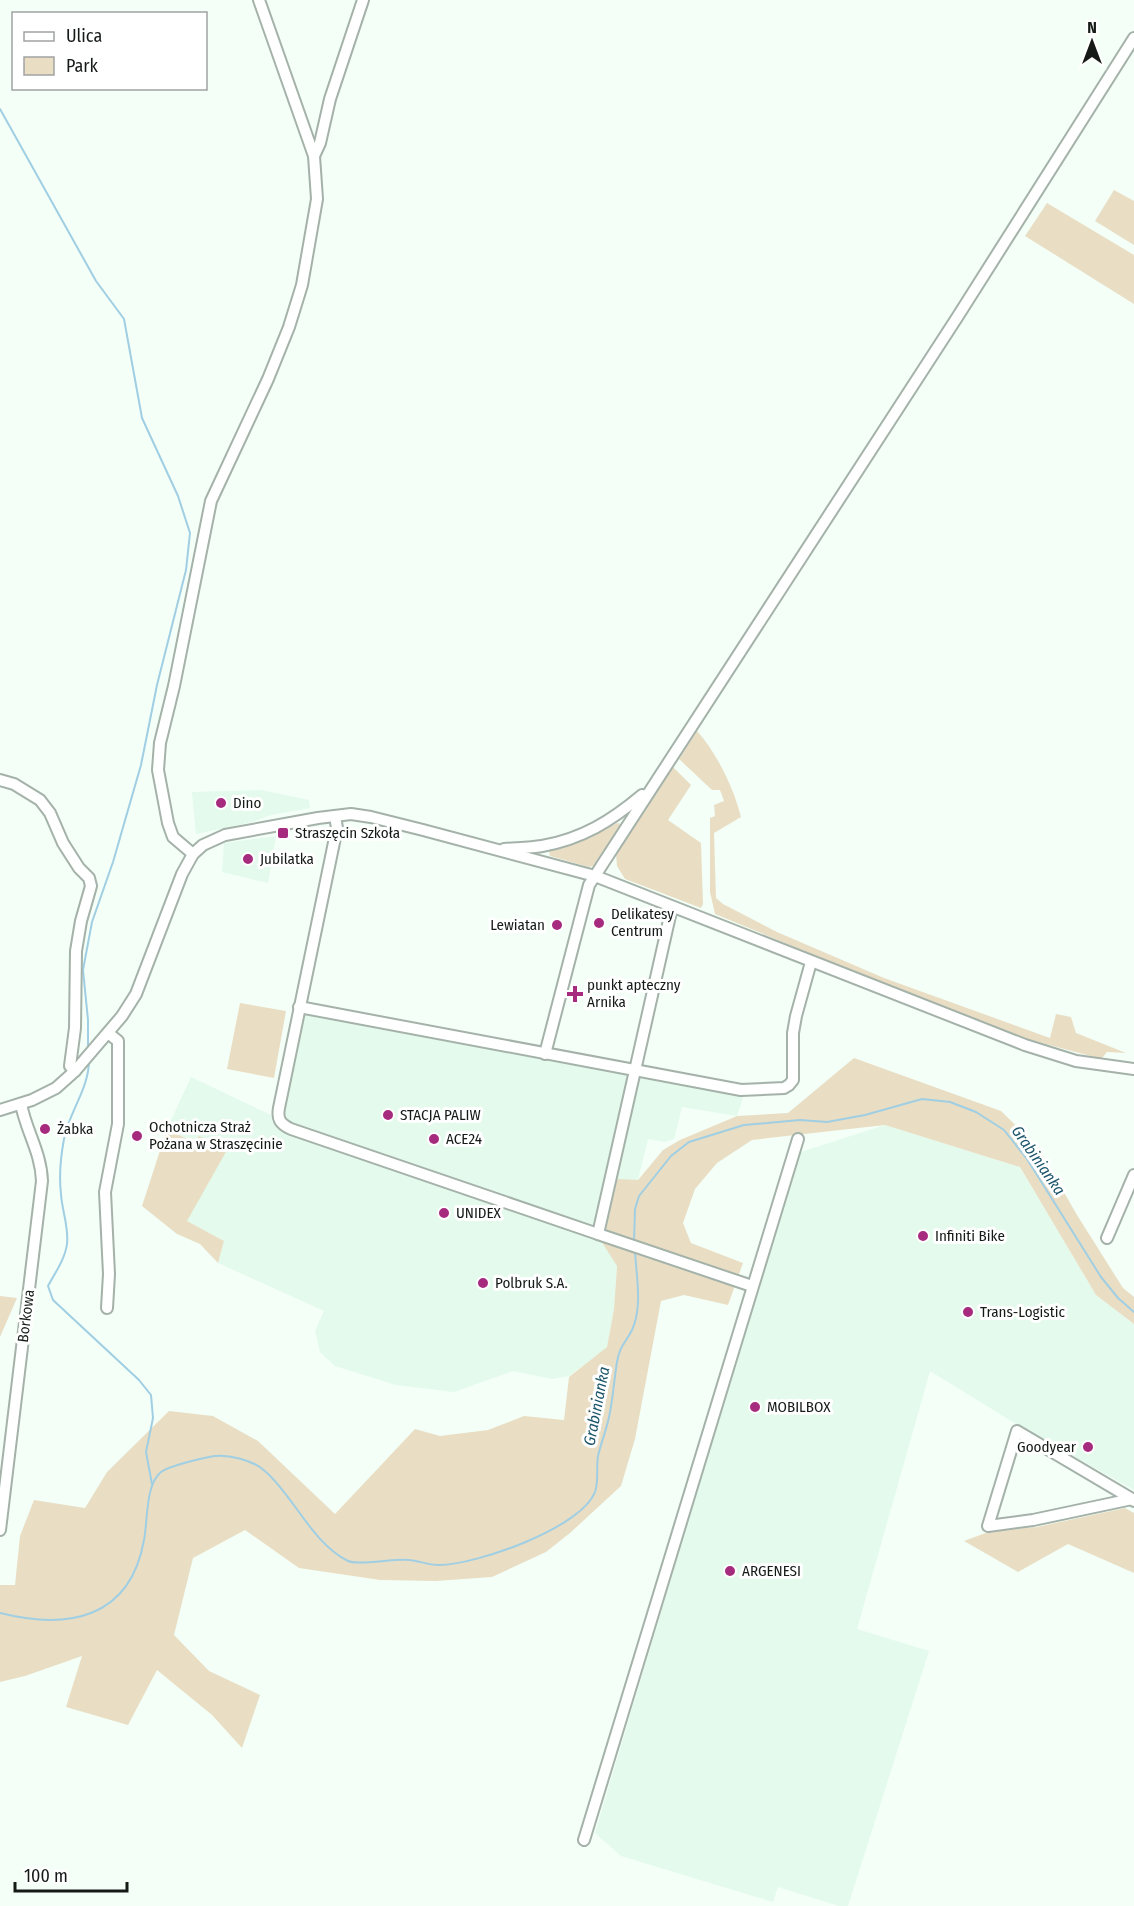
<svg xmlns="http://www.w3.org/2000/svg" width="1134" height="1906" font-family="'Fira Sans Condensed',sans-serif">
<rect width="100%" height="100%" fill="#f3fff7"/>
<g fill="#e4faec">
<path d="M261 790 309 800 310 808 271 815 252 822 196 834 192 792Z"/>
<path d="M276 836 268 883 222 872 224 843Z"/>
<path d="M303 1015 744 1094 737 1116 682 1107 674 1139 665 1142 648 1139 617 1265 614 1309 607 1348 569 1376 552 1379 513 1371 454 1392 396 1385 335 1366 320 1352 315 1331 324 1311 218 1263 224 1241 187 1221 194 1142 167 1129 191 1077 271 1115 282 1112Z"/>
<path d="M885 1125 1020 1167 1096 1295 1134 1324V1490L1013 1422 930 1371 857 1629 929 1651 848 1906H839L778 1887 773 1902 621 1856 595 1833 798 1153Z"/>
</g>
<g fill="#e9dec4">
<path d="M1114 190 1134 201V245L1095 221Z"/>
<path d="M1047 203 1134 255V304L1025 236Z"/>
<path d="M697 731C717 753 734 789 741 817L714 833 716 898 723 904 777 932 884 978 1050 1038 1056 1014 1071 1017 1076 1033 1126 1053 1107 1052 1102 1058H1098L1027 1039 1026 1041 910 995 715 914 710 892V818L715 816 714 805 724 801 720 790H712L679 759Z"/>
<path d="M673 767 691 785 668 820 701 843 703 904 701 908 625 879 617 866 616 854Z"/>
<path d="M617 823 621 824 620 827 593 866 589 867 550 856 549 851 552 849 590 838Z"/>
<path d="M240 1003 286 1011 274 1078 227 1069Z"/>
<path d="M854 1058 1001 1111 1038 1147 1077 1215 1123 1288 1134 1297V1324L1096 1295 1020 1167 885 1125 752 1140 717 1163 695 1189 683 1223 691 1243 743 1263 728 1305 684 1295 661 1301 635 1439 621 1486 570 1533 546 1552 492 1577 436 1581 380 1580 299 1568 245 1530 193 1558 174 1635 209 1671 260 1695 242 1748 212 1715 157 1670 128 1725 66 1707 82 1656 25 1676 0 1682V1585H15L20 1536 34 1500 85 1508 107 1472 169 1411 213 1416 258 1441 335 1514 415 1429 440 1436 488 1430 524 1416 564 1420 569 1377 607 1347 614 1309 617 1266 603 1244 617 1179 638 1180 663 1150 680 1140 737 1116 788 1113Z"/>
<path d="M167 1129 193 1142 199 1136 227 1150 187 1221 224 1241 218 1263 200 1244 177 1234 142 1206Z"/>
<path d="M0 1296 17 1298 0 1337Z"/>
<path d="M1125 1508 1134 1513V1573L1068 1544 1018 1572 964 1541 991 1531 1037 1527Z"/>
</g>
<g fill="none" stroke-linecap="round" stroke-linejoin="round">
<g stroke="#a0cee3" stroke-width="2">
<path d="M0 109 96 281 124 319 142 418 178 496 190 533 186 570 157 685 141 765 113 862 92 922 83 970 88 1020V1049"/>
<path d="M89 1060C89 1089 69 1112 64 1139 61 1155 59 1177 61 1194 62 1211 69 1227 67 1244 65 1259 55 1273 48 1286L53 1300 139 1380 151 1395 153 1418 146 1452 152 1484"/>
<path d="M634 1241 635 1209 639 1196 671 1156 689 1142 744 1125 800 1120 827 1122 865 1115 922 1099 950 1102 976 1112 1004 1130 1027 1159 1101 1277 1118 1298 1134 1312"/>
<path d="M0 1613C68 1630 130 1619 144 1540 148 1521 145 1485 161 1472 169 1466 199 1459 209 1457 226 1453 254 1460 266 1472 294 1497 313 1544 348 1561 359 1566 394 1558 409 1560 419 1561 429 1565 439 1565 476 1565 581 1528 595 1492 599 1481 596 1467 598 1456 601 1443 606 1431 609 1417 613 1399 614 1380 617 1362 620 1345 625 1344 632 1330 643 1306 636 1276 635 1250"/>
</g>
<defs>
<g id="minor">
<path d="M314 156 320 143 330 99 363 0"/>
<path d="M0 780 14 784 40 800 50 813 63 843 79 868 89 878 91 886 81 921 76 951 75 1028 70 1066 75 1071"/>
<path d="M335 816 337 828 279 1108C277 1119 280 1124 291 1129L598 1234"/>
<path d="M504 849C517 848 530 848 542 846 582 839 611 821 642 795"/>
<path d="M193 854 173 837 168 823 158 770 160 743 174 686 211 501 268 379 289 327 302 285 317 199 314 156 259 0"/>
<path d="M672 907 598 1234 752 1286"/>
<path d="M299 1007 741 1090 784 1088 789 1085 793 1080V1033L796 1016 811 962"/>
<path d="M545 1054 589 885 958 316 1134 38"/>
<path d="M0 1110 32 1100 56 1088 75 1071 122 1016 136 994 182 874 193 854 203 845 225 835 318 818 351 814 371 817 423 830 595 876 1025 1045 1076 1061 1134 1069"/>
<path d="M1107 1238 1134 1175"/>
<path d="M107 1308 109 1274 105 1192 118 1124V1041L108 1033"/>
<path d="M1132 1499 1033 1520 988 1526 1017 1431 1132 1499 1134 1501"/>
<path d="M0 1530 42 1181C41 1152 26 1131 21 1104"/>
<path d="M584 1840 798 1139"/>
</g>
</defs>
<use href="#minor" stroke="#a4b2a9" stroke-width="14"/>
<use href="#minor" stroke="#fff" stroke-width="10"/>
</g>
<g fill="#a62a7d" stroke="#fff" stroke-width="2">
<circle cx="221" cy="803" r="6"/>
<rect x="277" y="827" width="12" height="12" rx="3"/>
<circle cx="248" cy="859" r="6"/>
<circle cx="599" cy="923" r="6"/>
<circle cx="557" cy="925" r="6"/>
<path d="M572 985h6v6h6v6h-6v6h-6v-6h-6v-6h6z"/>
<circle cx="388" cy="1115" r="6"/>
<circle cx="45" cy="1129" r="6"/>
<circle cx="137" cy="1136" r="6"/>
<circle cx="434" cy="1139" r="6"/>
<circle cx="444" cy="1213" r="6"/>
<circle cx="923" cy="1236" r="6"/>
<circle cx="483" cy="1283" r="6"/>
<circle cx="968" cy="1312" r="6"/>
<circle cx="755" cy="1407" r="6"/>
<circle cx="1088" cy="1447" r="6"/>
<circle cx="730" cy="1571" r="6"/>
</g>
<g text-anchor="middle" stroke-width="6" stroke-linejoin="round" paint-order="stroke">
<g font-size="15" fill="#151a17" stroke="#fff" text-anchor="start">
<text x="233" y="808">Dino</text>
<text x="295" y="838">Straszęcin Szkoła</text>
<text x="260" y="864">Jubilatka</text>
<text x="611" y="919">Delikatesy<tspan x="611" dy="17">Centrum</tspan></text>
<text x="545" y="930" text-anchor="end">Lewiatan</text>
<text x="587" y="990">punkt apteczny<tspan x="587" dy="17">Arnika</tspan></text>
<text x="400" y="1120">STACJA PALIW</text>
<text x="149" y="1132">Ochotnicza Straż<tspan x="149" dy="17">Pożana w Straszęcinie</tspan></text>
<text x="57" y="1134">Żabka</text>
<text x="446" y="1144">ACE24</text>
<text x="456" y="1218">UNIDEX</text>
<text x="935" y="1241">Infiniti Bike</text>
<text x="495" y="1288">Polbruk S.A.</text>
<text x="980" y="1317">Trans-Logistic</text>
<text x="767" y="1412">MOBILBOX</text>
<text x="1076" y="1452" text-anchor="end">Goodyear</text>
<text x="742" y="1576">ARGENESI</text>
</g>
<g font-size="15" fill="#151a17" stroke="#fff">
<text transform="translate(26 1316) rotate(-83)" y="5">Borkowa</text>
</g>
<g font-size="16" font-style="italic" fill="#1b556b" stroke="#fff">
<text transform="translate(1039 1160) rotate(55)" y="6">Grabinianka</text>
<text transform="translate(596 1406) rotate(-79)" y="6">Grabinianka</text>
</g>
</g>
<rect x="12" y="12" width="195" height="78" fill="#ffffff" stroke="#a1a3a2" stroke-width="1.5"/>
<rect x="24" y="32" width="30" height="9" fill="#ffffff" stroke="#a1a3a2" stroke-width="1.5"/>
<text x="66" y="42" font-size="18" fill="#151a17">Ulica</text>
<rect x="24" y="57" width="30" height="18" fill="#e9dec4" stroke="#a1a3a2" stroke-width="1.5"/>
<text x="66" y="72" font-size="18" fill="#151a17">Park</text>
<g transform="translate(1092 42)" stroke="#ffffff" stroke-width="4.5" paint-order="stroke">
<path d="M0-4.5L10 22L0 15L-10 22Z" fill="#151a17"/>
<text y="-9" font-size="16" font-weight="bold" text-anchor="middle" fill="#151a17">N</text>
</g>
<path d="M15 1882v9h112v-9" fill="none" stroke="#151a17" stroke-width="3"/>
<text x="24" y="1882" font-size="18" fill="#151a17" stroke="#ffffff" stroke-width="4.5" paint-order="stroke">100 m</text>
</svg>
